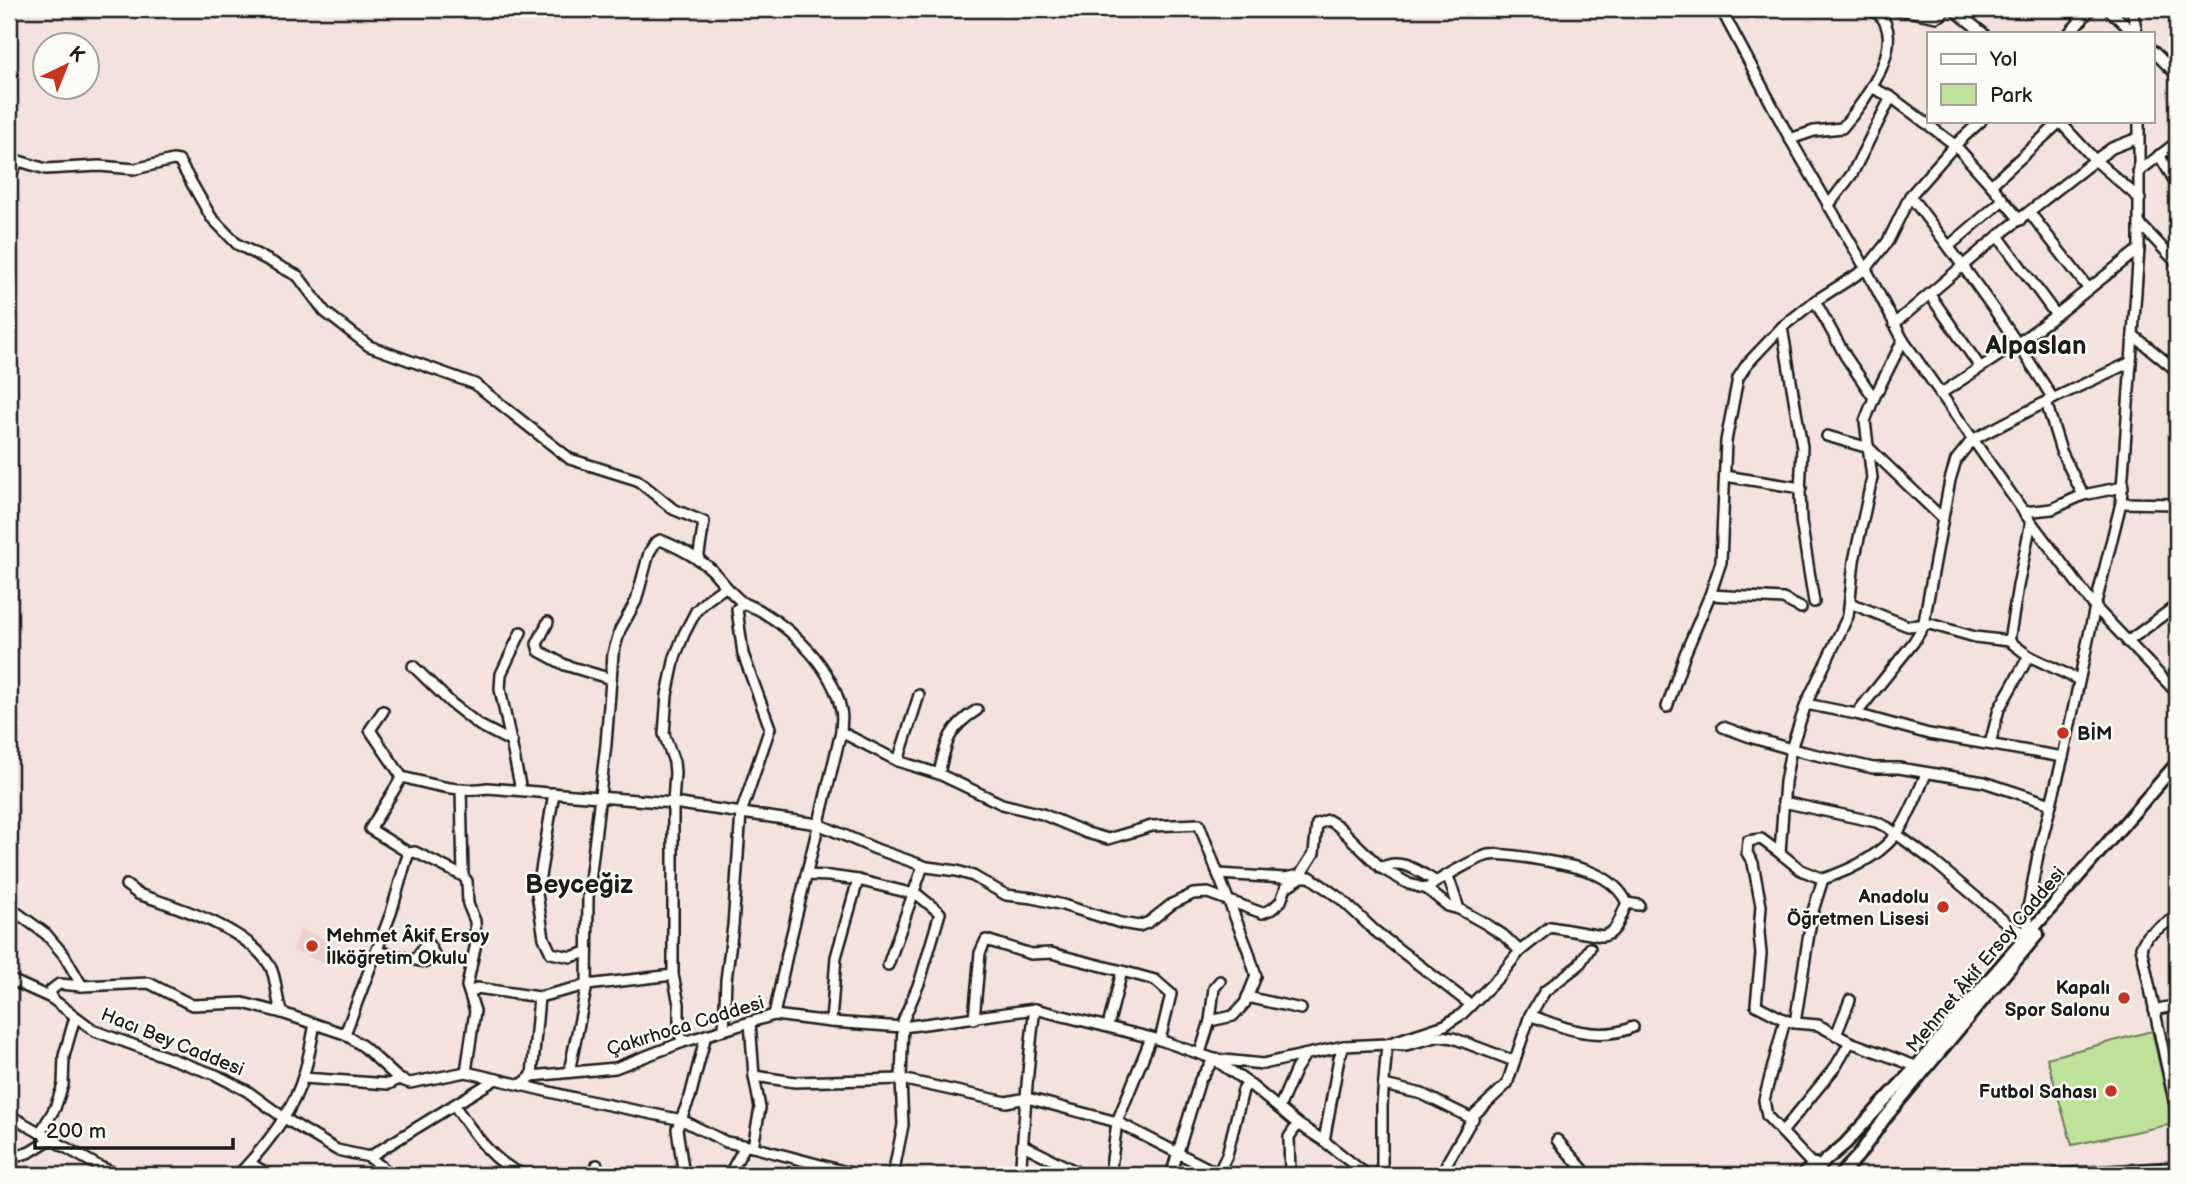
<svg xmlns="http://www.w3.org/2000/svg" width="2186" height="1184" font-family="'Balsamiq Sans',sans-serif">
<rect width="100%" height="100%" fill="#f4e2dd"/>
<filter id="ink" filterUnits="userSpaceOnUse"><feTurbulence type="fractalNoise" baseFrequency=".0143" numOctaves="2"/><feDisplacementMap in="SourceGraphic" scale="14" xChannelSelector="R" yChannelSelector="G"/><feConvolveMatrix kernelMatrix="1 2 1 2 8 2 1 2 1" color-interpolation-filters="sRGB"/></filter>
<g filter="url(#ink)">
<path fill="#eed0cb" d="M301 929 332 942 323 963 292 950Z"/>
<path fill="#bfe29b" stroke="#6e7f5c" stroke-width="2" d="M2152 1031 2173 1124 2072 1145 2047 1058Z"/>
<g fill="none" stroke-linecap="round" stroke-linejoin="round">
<defs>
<g id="minor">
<path d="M1721 9 1790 139 1866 269 1903 340 2031 522 2095 607 2177 693"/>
<path d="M1896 9 1937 17 1941 15 1945 9"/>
<path d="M1953 9 1983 33"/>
<path d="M2072 9 2082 20"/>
<path d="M2108 9 2134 33"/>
<path d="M2132 9 2137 33"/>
<path d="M2069 33 2091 9"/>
<path d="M2153 51 2177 75"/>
<path d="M1871 87 1891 97"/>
<path d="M2059 121 2095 160 2140 199"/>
<path d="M1790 139 1814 131 1842 128C1862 105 1903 50 1883 19 1880 14 1874 12 1870 9"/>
<path d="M2159 155 2177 185"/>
<path d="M2138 172 2177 142"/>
<path d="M9 176 19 161 46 169 99 166 135 169 173 160 179 161 211 217 237 244 298 276 325 312 369 346 475 384 570 459 637 480 673 509 704 522 698 560"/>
<path d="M1991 185 2020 220"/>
<path d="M1910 196C1961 262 2010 328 2053 399"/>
<path d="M1828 206 1852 174 1891 97 1955 145 1991 185 2061 121"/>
<path d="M2030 213 2088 288"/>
<path d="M2140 224 2177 263"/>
<path d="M1998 236 2056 315"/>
<path d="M1949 246 2003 200"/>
<path d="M1930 295 1980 367"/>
<path d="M1815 301 1846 357 1874 398"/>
<path d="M1894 324 1998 236 2095 160 2112 148 2138 138"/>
<path d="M2133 335 2177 371"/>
<path d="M1903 340 1874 398 1865 421 1872 478 1854 561 1848 616 1806 704 1791 749 1785 782 1780 853 1801 870 1823 879C1851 870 1883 854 1900 829 1911 813 1918 792 1926 774"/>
<path d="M1940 394 2018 343 2056 315 2139 249"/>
<path d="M2046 402 2061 451 2083 495"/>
<path d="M1827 436 1869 448 1942 518"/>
<path d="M1725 476 1801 488"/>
<path d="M2121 503 2177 504"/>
<path d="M2024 512 2052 509 2083 495 2123 487"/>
<path d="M2031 522 2018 586 2009 641 2029 656 2079 680"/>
<path d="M1710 595 1783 599 1801 608"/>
<path d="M1814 602 1801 521 1800 494 1802 447 1782 327 1815 301 1866 269 1888 241 1910 196 1955 145 1981 121"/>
<path d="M1850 603 1908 626 1930 624 1975 637 2009 641"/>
<path d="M548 622 537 644 539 651 565 665 611 679"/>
<path d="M521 632 501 674 500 689 521 790"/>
<path d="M2127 642 2177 605"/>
<path d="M413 666 451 703 479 725 512 742"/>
<path d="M1806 704 1856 714 1929 734 2063 757"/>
<path d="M1667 707 1685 654 1710 595 1721 562 1726 441 1738 378 1747 364 1782 327"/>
<path d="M383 711 370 730 402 777"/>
<path d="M1856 714 1913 643 1923 627 1950 480 1956 460 1972 440 2046 402 2131 362"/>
<path d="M1723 727 1753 738 1791 749 1873 768H1899L1984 782 2051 804"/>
<path d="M841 732 898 761 939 774 1002 804 1042 814 1087 833 1108 839 1152 826 1199 824 1218 874"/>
<path d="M1990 744 1999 709 2029 656"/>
<path d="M898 761 919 695"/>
<path d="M939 774C946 742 948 728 977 710"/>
<path d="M461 789 463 876"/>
<path d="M554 793 537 894 544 938 551 953 571 957 587 952"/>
<path d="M1783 802 1876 822 1887 827 1933 861 2010 926 2028 934V908L2038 855 2063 757 2095 607 2121 503 2139 249V121"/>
<path d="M409 853 370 829 402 777C430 784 458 793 488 788L673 803 818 824 876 849 927 867 957 871 973 876 1006 895 1033 898 1063 905 1121 923 1139 926 1149 922 1172 904 1193 894 1208 893 1262 913 1272 909 1281 901 1286 887 1302 877H1310L1341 899 1375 931 1471 1005"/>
<path d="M1780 853 1761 839 1748 841 1747 853 1753 863 1761 906 1759 933 1761 954 1756 1005 1785 1020"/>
<path d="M1381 868C1400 857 1418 871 1435 881"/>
<path d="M806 875 829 876 858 880 918 895 940 913 920 981 903 1021 901 1079 903 1125 893 1175"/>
<path d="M1448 876 1459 909"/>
<path d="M126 885 138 894C177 907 247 928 270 966 278 981 275 997 282 1013"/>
<path d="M1427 889C1435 881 1478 857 1489 855 1505 852 1574 865 1591 872 1606 878 1620 888 1627 903"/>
<path d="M9 907 46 934 64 955 82 986"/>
<path d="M2177 916 2147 936 2141 947 2177 1114"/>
<path d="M376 951C393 955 409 959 426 962L434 954 429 945 423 948 415 960"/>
<path d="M888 965 923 866"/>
<path d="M1122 971 1155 980 1171 994 1160 1040"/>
<path d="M9 979 51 998 95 1031 216 1075 247 1091 284 1118 337 1150 369 1157 392 1175"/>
<path d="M471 993 477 988 539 997 587 985 673 975"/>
<path d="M1247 997 1301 1009"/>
<path d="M51 998V990L59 984 82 986 149 983 192 1005 243 1003 282 1013 345 1034 364 1047 399 1079 410 1083 466 1072 496 1079"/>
<path d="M2154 1010 2177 1005"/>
<path d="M1530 1015 1545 991 1579 965 1590 948"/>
<path d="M974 1019 980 953 986 940 1031 954 1051 953 1122 971 1108 1026"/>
<path d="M1210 1021 1214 988 1220 981"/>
<path d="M750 1022 754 1076 760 1108 753 1147"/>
<path d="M831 1022 836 957 858 880"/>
<path d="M1795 1023 1818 1025 1850 1042 1921 1068"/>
<path d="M724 1030 726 980 733 926 741 813 770 728 743 654 737 609 743 604"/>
<path d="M345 1034 391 913 406 861 409 853 415 852 463 876 467 881 468 904 475 921 476 943 467 986 475 1011 466 1072"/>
<path d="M1836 1035 1850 1000"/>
<path d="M683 1042 679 1032V1004L673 975V803L675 773 674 762 664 734 667 695 675 657 684 634 696 611 707 600 725 587"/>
<path d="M1200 1053 1210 1021 1233 1016 1245 1003 1256 976 1248 950 1218 874 1285 878 1300 875 1314 853 1317 824 1328 820 1338 826 1381 868 1409 884 1427 889 1448 906 1459 909 1486 924 1503 935 1520 951"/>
<path d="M569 1072 587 985 588 898 606 744 613 654 620 630 636 601 649 553 655 543 660 540C676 546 700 559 712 570 722 581 730 593 742 602 747 606 755 607 761 611 796 632 833 669 841 710 843 717 841 724 841 732L788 950 774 1015"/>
<path d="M532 1076 539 997"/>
<path d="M754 1076 795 1082 901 1079 1006 1102 1027 1098 1117 1122 1221 1175"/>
<path d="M303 1078 389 1084 399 1079"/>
<path d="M521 1085 575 1098 682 1120 726 1142 753 1147 858 1175"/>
<path d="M1384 1085 1422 1094 1473 1119"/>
<path d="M454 1105C472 1131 495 1166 526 1175"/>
<path d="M1279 1108 1296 1069 1305 1055"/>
<path d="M9 1115 100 1167 120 1175"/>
<path d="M1782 1132 1836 1066 1850 1042"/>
<path d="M40 1133 55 1108 63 1085 64 1056 75 1017"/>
<path d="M1557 1140 1588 1175"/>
<path d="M1324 1141 1339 1058 1344 1046"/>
<path d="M1023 1145 1083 1175"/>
<path d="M369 1157 496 1079 521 1085 532 1076 615 1068 683 1042 774 1015 831 1022 903 1027 1035 1009 1160 1040 1214 1059 1248 1083 1298 1124 1324 1141 1367 1175"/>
<path d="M9 1159 30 1152 51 1139"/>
<path d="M250 1163 269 1175"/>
<path d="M597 1165 601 1175"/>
<path d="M1819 1166 1810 1162 1767 1116 1764 1100 1785 1020 1795 1023 1812 914 1823 879"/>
<path d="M1218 1174 1227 1155 1243 1090 1248 1083"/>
<path d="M238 1175C264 1148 292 1114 303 1077 309 1060 311 1042 315 1024"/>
<path d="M608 1175 611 1171"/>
<path d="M684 1175 677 1129 690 1097 706 1035"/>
<path d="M729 1175 745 1146"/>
<path d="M1020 1175C1025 1120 1027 1064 1035 1009"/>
<path d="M1110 1175 1117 1122 1151 1038"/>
<path d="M1171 1175 1200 1080 1214 1059 1263 1064 1344 1046 1387 1044 1445 1025 1462 1014 1500 976 1520 951 1550 927 1602 936C1618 934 1620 916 1627 903L1639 905"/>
<path d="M1290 1175 1289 1137 1298 1124"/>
<path d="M1382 1175V1105L1387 1044 1406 1045 1440 1036 1453 1038 1514 1061"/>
<path d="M1442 1175 1448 1161 1475 1114 1507 1084 1530 1015C1562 1028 1599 1042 1633 1027"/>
</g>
<g id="major">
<path d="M1802 1175 1815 1164"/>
<path d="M1818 1175 1820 1167 1825 1161 1845 1144 1916 1067 1971 1000 2177 763"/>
<path d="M1840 1175 1858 1156 1885 1118 2038 934"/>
<path d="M2056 1175 2177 1168"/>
</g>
</defs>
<use href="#minor" stroke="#1c1c1c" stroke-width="14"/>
<use href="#major" stroke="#1c1c1c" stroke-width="16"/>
<use href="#minor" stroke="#fdfcf7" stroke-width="9"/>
<use href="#major" stroke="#fdfcf7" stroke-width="10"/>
</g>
</g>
<g fill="#c8321e" stroke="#fdfcf7" stroke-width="2.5">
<circle cx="2063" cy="733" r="7"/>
<circle cx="1943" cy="907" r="7"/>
<circle cx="312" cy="946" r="7"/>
<circle cx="2124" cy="998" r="7"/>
<circle cx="2111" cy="1091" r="7"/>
</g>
<g text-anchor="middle" stroke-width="5" stroke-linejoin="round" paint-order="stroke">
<g font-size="19" font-weight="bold" fill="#1c1c1c" stroke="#fdfcf7" text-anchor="end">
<text x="2077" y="740" text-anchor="start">BİM</text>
<text x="1929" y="903">Anadolu<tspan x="1929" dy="22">Öğretmen Lisesi</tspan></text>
<text x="326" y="942" text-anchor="start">Mehmet Âkif Ersoy<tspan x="326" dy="22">İlköğretim Okulu</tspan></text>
<text x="2110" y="994">Kapalı<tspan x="2110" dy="22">Spor Salonu</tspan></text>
<text x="2097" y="1098">Futbol Sahası</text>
</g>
<g font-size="19" fill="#1c1c1c" stroke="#fdfcf7">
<text transform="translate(1985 959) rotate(-50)" y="7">Mehmet Âkif Ersoy Caddesi</text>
<text transform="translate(685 1025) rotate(-17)" y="7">Çakırhoca Caddesi</text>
<text transform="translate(173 1041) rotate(22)" y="7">Hacı Bey Caddesi</text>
</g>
<g font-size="26" font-weight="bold" fill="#1c1c1c" stroke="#fdfcf7">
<text x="2036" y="354">Alpaslan</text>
<text x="579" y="893">Beyceğiz</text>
</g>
</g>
<rect width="2186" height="1184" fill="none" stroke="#fdfcf7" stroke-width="35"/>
<rect x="18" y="18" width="2151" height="1149" fill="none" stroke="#1c1c1c" stroke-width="2.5" filter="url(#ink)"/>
<rect x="1927" y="32" width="228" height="91" fill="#fdfcf7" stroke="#a3a29f" stroke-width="2"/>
<rect x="1941" y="54" width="35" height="10" fill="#fdfcf7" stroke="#a3a29f" stroke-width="2"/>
<text x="1990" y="66" font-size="21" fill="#1c1c1c">Yol</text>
<rect x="1941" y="84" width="35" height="21" fill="#bfe29b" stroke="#a3a29f" stroke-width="2"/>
<text x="1990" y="102" font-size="21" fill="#1c1c1c">Park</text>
<g transform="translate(66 66) rotate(43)"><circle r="33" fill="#fdfcf7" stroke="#a3a29f" stroke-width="2"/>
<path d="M0-5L12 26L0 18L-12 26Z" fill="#c8321e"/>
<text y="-10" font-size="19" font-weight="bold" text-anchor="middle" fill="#1c1c1c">K</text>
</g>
<path d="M35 1138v10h198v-10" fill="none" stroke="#1c1c1c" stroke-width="3.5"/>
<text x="46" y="1138" font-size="21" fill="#1c1c1c" stroke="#fdfcf7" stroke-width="5" paint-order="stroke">200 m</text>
</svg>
